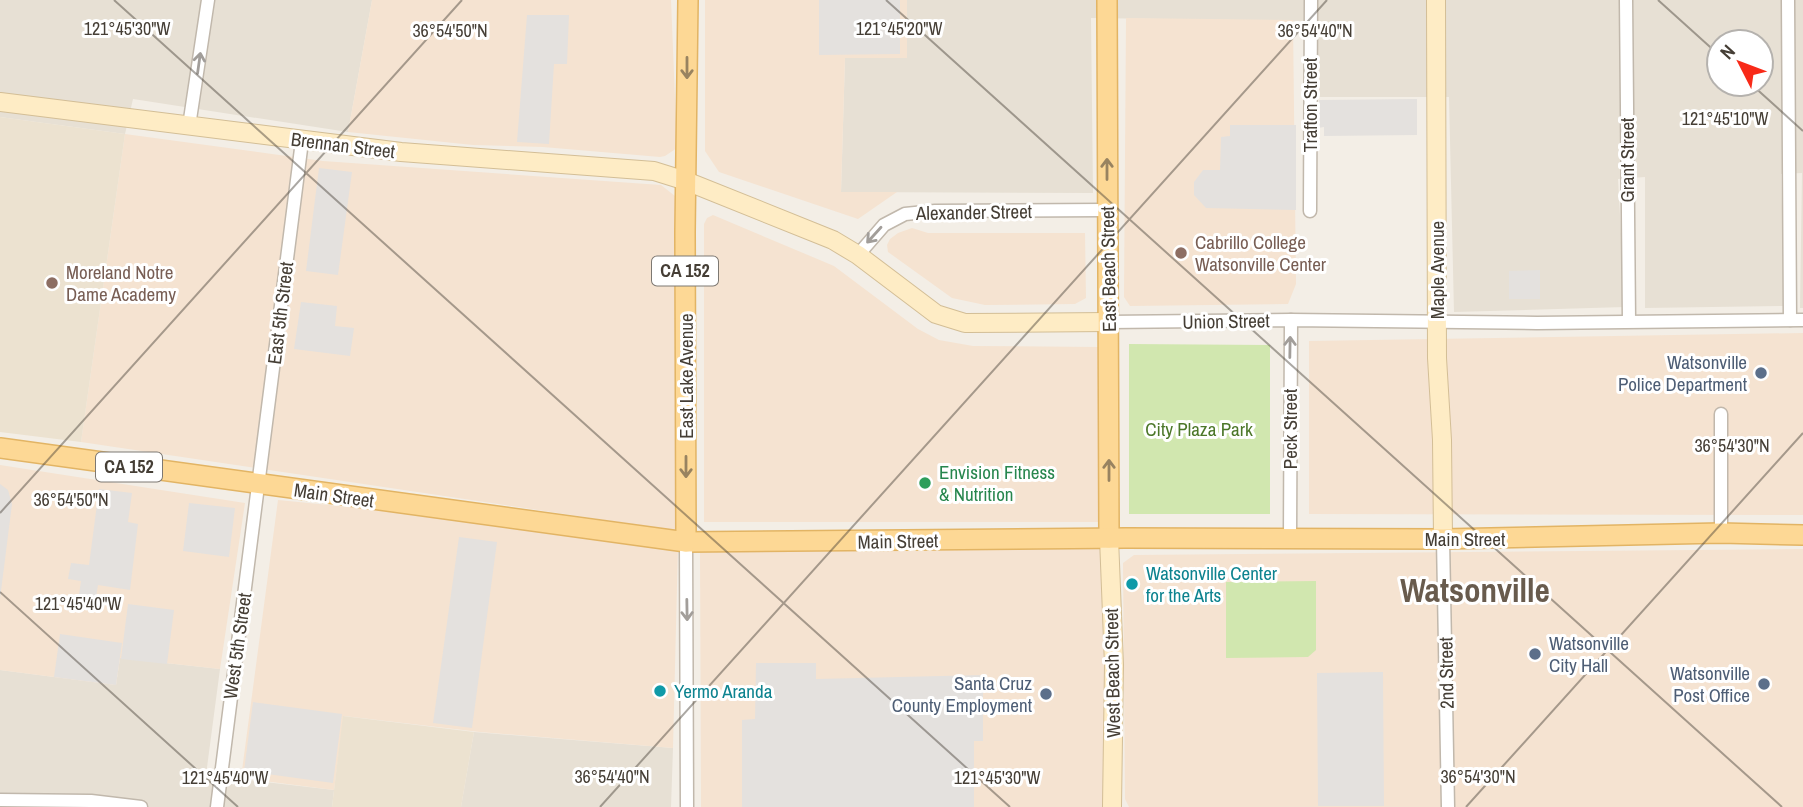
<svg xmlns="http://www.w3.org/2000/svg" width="1803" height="807" font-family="'Archivo Narrow',sans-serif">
<rect width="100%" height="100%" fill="#f3eee6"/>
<g fill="#e7e0d4" fill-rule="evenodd">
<path d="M0 0H372L348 132 133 99 125 134 0 117Z"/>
<path d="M907 0H1803V308H1800L1802 173 1781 174 1785 306 1645 308V177L1618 179 1625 307 1454 312 1449 97H1316V21L1091 18 1093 193 841 192 845 58 907 57ZM1719 42H1761V84H1719Z"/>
<path d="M120 658 220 669 206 775 334 790 332 807H0V670L116 685Z"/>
<path d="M474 732 673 748 671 807H461Z"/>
</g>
<g fill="#f5e3d1">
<path d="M372 0H671L677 148 665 156 660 157 543 147 473 145 348 132Z"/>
<path d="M705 0H907V58H845L841 192H897L858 219 719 172 705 151Z"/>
<path d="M1126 18 1293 20 1296 284 1288 304 1130 306 1124 297Z"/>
<path d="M125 134 323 161 661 185 675 196 686 532 81 442Z"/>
<path d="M713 215 834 266 918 329 939 340 973 346 1099 347V522H704V224L707 218Z"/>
<path d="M912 228 928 233H1085L1086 298 1075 304 985 305 952 298 888 252 887 245 890 239 898 233Z"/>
<path d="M1803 333V515L1309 514V341Z"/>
<path d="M0 465 245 503 220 669 120 658 116 685 0 670Z"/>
<path d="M278 500 461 518 678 545 673 748 480 732 344 716 334 790 241 778Z"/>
<path d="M1106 543 1111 807H701L700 546Z"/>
<path d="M1803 549V807H1129L1125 799 1123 563 1134 555Z"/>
</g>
<g fill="#ece2d0">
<path d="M0 117 125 134 81 442 0 432Z"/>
<path d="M343 716 474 732 461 807H332Z"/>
</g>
<g fill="#d1e7af">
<path d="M1129 344 1270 345V514H1129Z"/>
<path d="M1316 581V650L1308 657 1226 658V582Z"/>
</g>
<g fill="#e4e1de">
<path d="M819 0H900V54L819 55Z"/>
<path d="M527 15H569L567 64H554L549 144 517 142Z"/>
<path d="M1417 99V135L1324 136V127L1318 128 1319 100Z"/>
<path d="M1230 125H1296V210L1206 208 1194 195V182L1203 170H1220L1221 137 1230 136Z"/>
<path d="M319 168 352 172 338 275 306 271Z"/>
<path d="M1540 270V299H1509V271Z"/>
<path d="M301 302 337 306 335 326 354 328 350 356 294 349Z"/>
<path d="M0 484 8 490 12 504 0 599Z"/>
<path d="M99 489 132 493 128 522 138 524 130 590 98 585 95 603 78 601 81 581 68 579 71 563 89 565Z"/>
<path d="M189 503 235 508 229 557 183 551Z"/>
<path d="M459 537 497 542 472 728 433 723Z"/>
<path d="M128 604 174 610 167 664 121 659Z"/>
<path d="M60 634 122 643 116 685 54 677Z"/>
<path d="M756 663H816V679L983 675V741H974V807H742V720L755 719Z"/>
<path d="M1383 672 1384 806H1318L1317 673Z"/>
<path d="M253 702 342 714 333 783 244 771Z"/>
</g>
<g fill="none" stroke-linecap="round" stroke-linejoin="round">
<defs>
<g id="street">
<path d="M1626 0 1629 320"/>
<path d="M1788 0 1790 320"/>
<path d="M189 126 208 0"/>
<path d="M1310 211 1311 0"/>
<path d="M858 255 884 225 905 214 935 211 1106 210"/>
<path d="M1109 322 1291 320 1537 323 1803 320"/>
<path d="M1721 414V533"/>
<path d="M1290 538 1291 320"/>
<path d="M1443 539 1448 807"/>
<path d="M686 542 687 807"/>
<path d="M0 800 91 801 141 807"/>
<path d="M217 807 302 141"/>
</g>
<g id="secondary">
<path d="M1436 0 1437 358 1442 440 1443 539"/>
<path d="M0 102 401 152 654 171 686 181 833 240 858 255 936 314 965 323 1109 322"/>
<path d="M1109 538 1114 665 1112 807"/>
</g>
<g id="primary">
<path d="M1107 0 1109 538"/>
<path d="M0 448 686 542 1126 538 1443 539 1721 533 1803 535"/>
<path d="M686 542 685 232 688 0"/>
</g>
</defs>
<use href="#street" stroke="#c1b8ac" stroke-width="15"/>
<use href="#secondary" stroke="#d3be96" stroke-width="20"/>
<use href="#primary" stroke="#e2b464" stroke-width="22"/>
<use href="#street" stroke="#fff" stroke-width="12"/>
<use href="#secondary" stroke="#feecc5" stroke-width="18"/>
<use href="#primary" stroke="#fdd895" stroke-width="19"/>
</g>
<defs><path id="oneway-shaft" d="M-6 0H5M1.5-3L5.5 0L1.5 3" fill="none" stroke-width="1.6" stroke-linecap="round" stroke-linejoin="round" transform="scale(1.75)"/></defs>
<g stroke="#a29e9a">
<use href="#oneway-shaft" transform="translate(199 63) rotate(-82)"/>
<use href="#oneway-shaft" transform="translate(874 235) rotate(132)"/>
<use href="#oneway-shaft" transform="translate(1290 347) rotate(-89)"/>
<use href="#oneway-shaft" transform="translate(687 610) rotate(89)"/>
</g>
<g stroke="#988360">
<use href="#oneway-shaft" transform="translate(687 68) rotate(90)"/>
<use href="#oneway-shaft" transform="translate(1107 169) rotate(-90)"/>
<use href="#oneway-shaft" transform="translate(686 467) rotate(90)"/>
<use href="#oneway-shaft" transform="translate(1109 470) rotate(-90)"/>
</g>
<path fill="none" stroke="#453e35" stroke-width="2" stroke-opacity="0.45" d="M114 0 1010 807M886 0 1782 807M1658 0 1719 55M1751 84 1803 131M0 513 462 0M0 592 238 807M600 807 1327 0M1466 807 1803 433"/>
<g fill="#8d6e63" stroke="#fff" stroke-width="2.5">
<circle cx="1181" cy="253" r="7"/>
<circle cx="52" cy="283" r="7"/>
</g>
<g fill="#5c6f8a" stroke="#fff" stroke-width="2.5">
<circle cx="1761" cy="373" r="7"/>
<circle cx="1535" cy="654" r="7"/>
<circle cx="1764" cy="684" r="7"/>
<circle cx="1046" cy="694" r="7"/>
</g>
<circle fill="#2e9e5b" stroke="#fff" stroke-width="2.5" cx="925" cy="483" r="7"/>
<g fill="#0f9aa8" stroke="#fff" stroke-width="2.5">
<circle cx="1132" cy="584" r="7"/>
<circle cx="660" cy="691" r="7"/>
</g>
<g text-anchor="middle" stroke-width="6" stroke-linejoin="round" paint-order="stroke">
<g fill="#fff" stroke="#7d7872" stroke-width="2">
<rect x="652" y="256.5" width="66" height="29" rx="5"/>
<rect x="96" y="452.5" width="66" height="29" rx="5"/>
</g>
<g font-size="18" font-weight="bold" fill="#453e35">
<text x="685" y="277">CA 152</text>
<text x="129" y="473">CA 152</text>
</g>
<g font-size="19" fill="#453e35" stroke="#fff">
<text transform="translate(1310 105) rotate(-90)" y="7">Trafton Street</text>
<text transform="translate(343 145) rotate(7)" y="7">Brennan Street</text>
<text transform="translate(1627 160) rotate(-90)" y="7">Grant Street</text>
<text transform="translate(974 212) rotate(-1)" y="7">Alexander Street</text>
<text transform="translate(1108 269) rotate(-91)" y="7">East Beach Street</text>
<text transform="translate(1437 270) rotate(-90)" y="7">Maple Avenue</text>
<text transform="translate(280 313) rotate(-83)" y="7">East 5th Street</text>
<text transform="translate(1226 321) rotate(-1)" y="7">Union Street</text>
<text transform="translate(686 376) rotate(-90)" y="7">East Lake Avenue</text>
<text transform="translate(1290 429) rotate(-90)" y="7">Peck Street</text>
<text transform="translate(334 495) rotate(8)" y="7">Main Street</text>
<text x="1465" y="546">Main Street</text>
<text transform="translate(898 541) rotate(-1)" y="7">Main Street</text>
<text transform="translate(237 646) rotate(-82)" y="7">West 5th Street</text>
<text transform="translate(1112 673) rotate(-91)" y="7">West Beach Street</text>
<text transform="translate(1446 673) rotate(-91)" y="7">2nd Street</text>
</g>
<g font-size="19" fill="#785e54" stroke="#fff" text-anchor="start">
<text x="1195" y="249">Cabrillo College<tspan x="1195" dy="22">Watsonville Center</tspan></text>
<text x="66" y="279">Moreland Notre<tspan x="66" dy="22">Dame Academy</tspan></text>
</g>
<g font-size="19" fill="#4e5e75" stroke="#fff" text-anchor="end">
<text x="1747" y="369">Watsonville<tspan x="1747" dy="22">Police Department</tspan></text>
<text x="1549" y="650" text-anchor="start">Watsonville<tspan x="1549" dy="22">City Hall</tspan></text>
<text x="1750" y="680">Watsonville<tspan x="1750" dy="22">Post Office</tspan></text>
<text x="1032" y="690">Santa Cruz<tspan x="1032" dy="22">County Employment</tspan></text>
</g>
<g font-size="19" fill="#4c7729" stroke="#fff">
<text x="1199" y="436">City Plaza Park</text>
</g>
<g font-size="19" fill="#27864d" stroke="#fff" text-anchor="start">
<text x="939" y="479">Envision Fitness<tspan x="939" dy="22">&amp; Nutrition</tspan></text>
</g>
<g font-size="19" fill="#0d838f" stroke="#fff" text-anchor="start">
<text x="1146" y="580">Watsonville Center<tspan x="1146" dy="22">for the Arts</tspan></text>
<text x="674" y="698">Yermo Aranda</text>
</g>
<g font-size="33" font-weight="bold" fill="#685b4d" stroke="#fff">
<text x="1475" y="602">Watsonville</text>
</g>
</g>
<g font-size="18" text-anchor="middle" fill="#453e35" stroke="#fff" stroke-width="6" stroke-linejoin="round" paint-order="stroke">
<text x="127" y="35">121°45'30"W</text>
<text x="899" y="35">121°45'20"W</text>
<text x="450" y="37">36°54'50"N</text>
<text x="1315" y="37">36°54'40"N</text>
<text x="1725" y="125">121°45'10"W</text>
<text x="1732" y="452">36°54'30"N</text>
<text x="71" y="506">36°54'50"N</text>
<text x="78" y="610">121°45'40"W</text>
<text x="612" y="783">36°54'40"N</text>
<text x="1478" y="783">36°54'30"N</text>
<text x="225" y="784">121°45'40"W</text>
<text x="997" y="784">121°45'30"W</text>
</g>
<g transform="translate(1740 63) rotate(312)"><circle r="33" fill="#ffffff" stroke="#b5b2ae" stroke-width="2"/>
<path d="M0-5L12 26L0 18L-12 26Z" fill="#f82a18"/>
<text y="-10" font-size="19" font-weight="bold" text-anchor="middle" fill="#453e35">N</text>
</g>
</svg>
